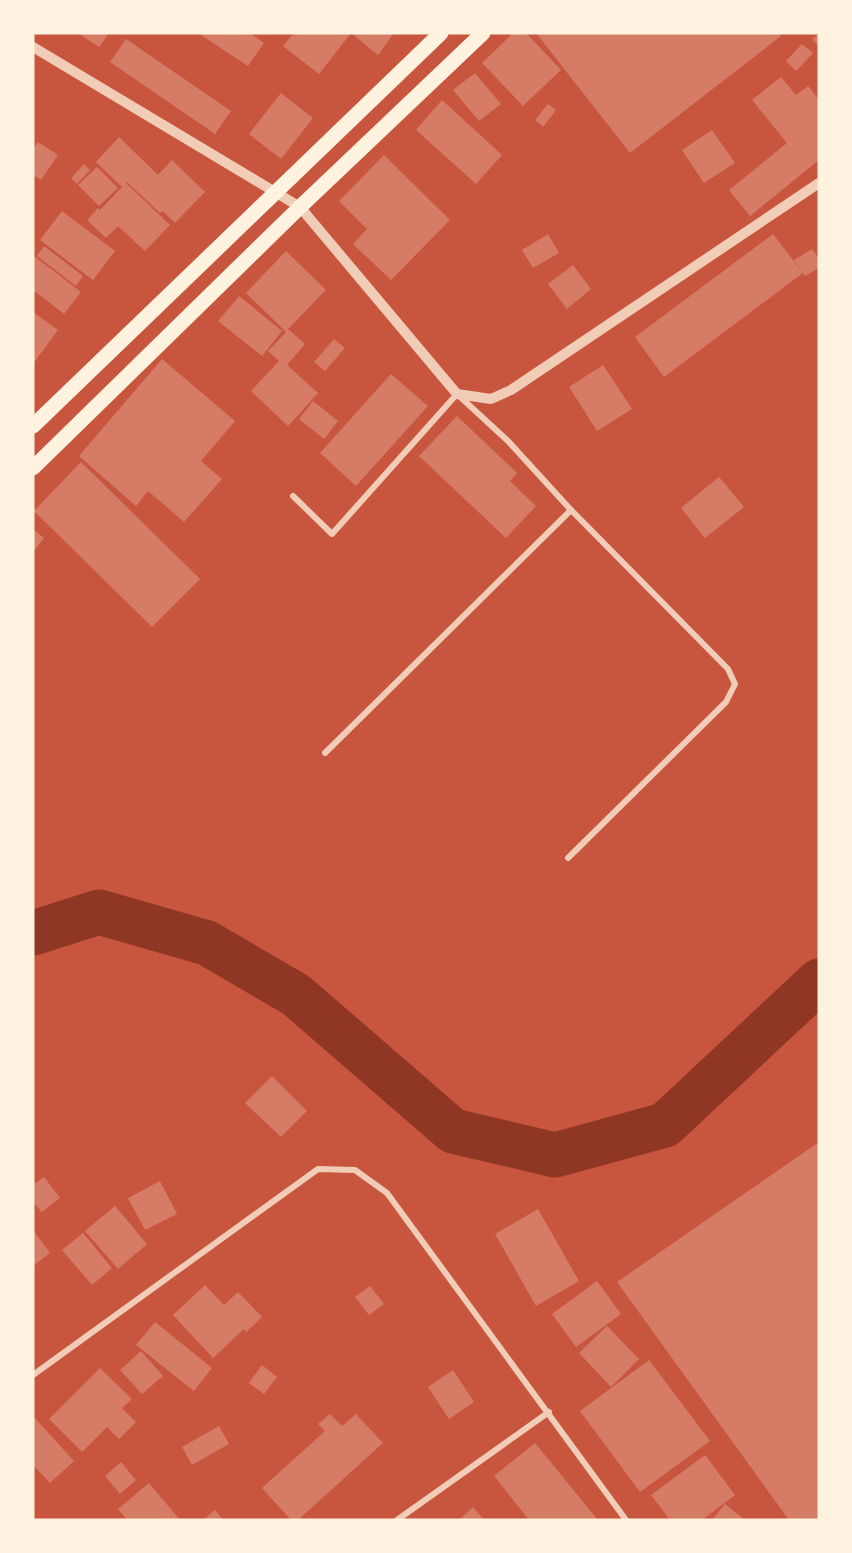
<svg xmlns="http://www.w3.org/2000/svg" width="852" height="1553" font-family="Arial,sans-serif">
<rect width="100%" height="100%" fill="#c8553d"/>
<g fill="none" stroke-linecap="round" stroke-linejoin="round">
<path stroke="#8f3625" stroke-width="45" d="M33 933 99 912 207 943 296 995 453 1131 555 1155 665 1125 819 981"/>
</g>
<g fill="#d67c66">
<path d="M78 33H109L99 47Z"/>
<path d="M198 33H250L264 43 248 66Z"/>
<path d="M294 33H394L378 55 351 33 319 74 283 46Z"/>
<path d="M513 33H526L561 70 523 106 482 63Z"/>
<path d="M536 33H779L781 36 630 153Z"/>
<path d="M819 34V47L812 39Z"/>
<path d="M126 39 231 111 215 134 110 62Z"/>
<path d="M802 44 813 53 796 71 786 61Z"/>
<path d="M475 73 501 104 479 121 453 90Z"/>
<path d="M781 77 796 95 808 86 819 100V160L750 216 729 190 787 143 752 100Z"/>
<path d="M281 93 313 118 281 159 249 134Z"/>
<path d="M442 100 502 155 476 184 416 130Z"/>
<path d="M548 104 556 110 543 127 535 120Z"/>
<path d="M712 130 735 163 704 183 682 150Z"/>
<path d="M119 137 158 175 172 160 205 192 175 223 163 211 160 213 127 182 126 183 170 225 145 251 118 226 106 238 87 220 98 208 100 210 122 187 96 162Z"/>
<path d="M38 142 58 155 41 180 33 175V149Z"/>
<path d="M384 155 450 220 391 280 353 244 367 229 339 201Z"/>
<path d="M84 164 90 170 77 184 71 178Z"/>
<path d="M97 167 118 188 99 206 78 185Z"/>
<path d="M62 211 115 251 93 280 40 240Z"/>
<path d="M548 234 559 253 533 268 522 250Z"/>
<path d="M773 234 803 273 664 377 635 337Z"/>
<path d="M44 246 83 276 76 286 37 256Z"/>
<path d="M812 249 819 259V268L805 276 794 260Z"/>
<path d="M286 251 326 290 288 329 305 344 287 365 318 393 288 426 251 391 279 361 268 351 286 332 246 293Z"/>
<path d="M33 255 81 292 64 314 33 290Z"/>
<path d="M573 265 591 289 567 309 548 284Z"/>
<path d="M239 296 282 331 262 356 218 321Z"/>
<path d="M33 312 58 330 33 364Z"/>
<path d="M334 339 345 348 325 371 314 362Z"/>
<path d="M162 359 235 421 201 461 222 479 184 522 148 491 136 506 79 456Z"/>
<path d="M603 365 632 409 597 431 569 387Z"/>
<path d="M391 374 428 406 356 486 320 453Z"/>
<path d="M313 401 338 421 324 439 299 419Z"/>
<path d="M457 416 517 473 510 481 536 506 506 538 419 456Z"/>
<path d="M81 462 200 579 152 627 34 511Z"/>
<path d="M719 477 744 507 705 538 681 508Z"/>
<path d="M33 529 44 538 33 552Z"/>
<path d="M272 1076 307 1111 281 1137 245 1103Z"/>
<path d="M819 1142V1520H789L617 1282Z"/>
<path d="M44 1177 60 1198 42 1212 33 1202V1185Z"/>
<path d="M160 1181 177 1214 145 1230 128 1198Z"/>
<path d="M115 1206 147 1244 118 1269 85 1231Z"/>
<path d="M538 1209 579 1281 536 1306 495 1234Z"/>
<path d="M33 1230 50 1253 33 1266Z"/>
<path d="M83 1233 112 1268 92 1285 62 1250Z"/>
<path d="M597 1281 621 1314 576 1347 552 1314Z"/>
<path d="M205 1285 224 1305 238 1292 262 1317 246 1332 244 1329 213 1358 173 1315Z"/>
<path d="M370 1286 384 1304 369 1315 355 1297Z"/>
<path d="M155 1322 212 1368 194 1391 136 1345Z"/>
<path d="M607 1326 639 1359 611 1387 579 1353Z"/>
<path d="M141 1351 163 1376 142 1394 120 1370Z"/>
<path d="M649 1360 710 1441 640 1492 580 1411Z"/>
<path d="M262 1365 277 1377 264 1394 249 1383Z"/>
<path d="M100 1368 132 1399 122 1408 136 1422 119 1439 107 1427 82 1452 49 1419Z"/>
<path d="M453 1370 474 1402 449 1419 428 1387Z"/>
<path d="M330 1414 342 1426 356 1414 383 1443 298 1520H291L262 1488 325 1431 318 1424Z"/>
<path d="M33 1416 74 1461 50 1483 33 1465Z"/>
<path d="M219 1426 229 1444 192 1465 182 1447Z"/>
<path d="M535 1443 598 1520H529L494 1476Z"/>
<path d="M705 1455 735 1495 702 1520H670L651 1495Z"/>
<path d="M121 1462 136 1480 120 1494 105 1476Z"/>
<path d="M149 1483 180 1520H127L118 1509Z"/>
<path d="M725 1504 745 1520H712Z"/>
<path d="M473 1507 484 1520H459Z"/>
<path d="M215 1510 223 1520H203Z"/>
</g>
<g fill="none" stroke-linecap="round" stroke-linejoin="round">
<g stroke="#f1ccb7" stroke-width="6">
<path d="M293 496 332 534 457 394 508 441 571 510 728 669 735 684 726 702 568 858"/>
<path d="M325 753 571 510"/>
<path d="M33 1375 318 1169 355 1170 387 1193 626 1520"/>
<path d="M397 1520 549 1412"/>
</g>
<path stroke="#f1ccb7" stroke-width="10" d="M33 47 300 207 457 394 491 399 511 390 819 183"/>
<g stroke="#fff3e0" stroke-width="15">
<path d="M33 426 441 33"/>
<path d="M33 468 300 207 483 33"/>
</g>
</g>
<rect width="852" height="1553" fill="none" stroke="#fff3e0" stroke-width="69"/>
</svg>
